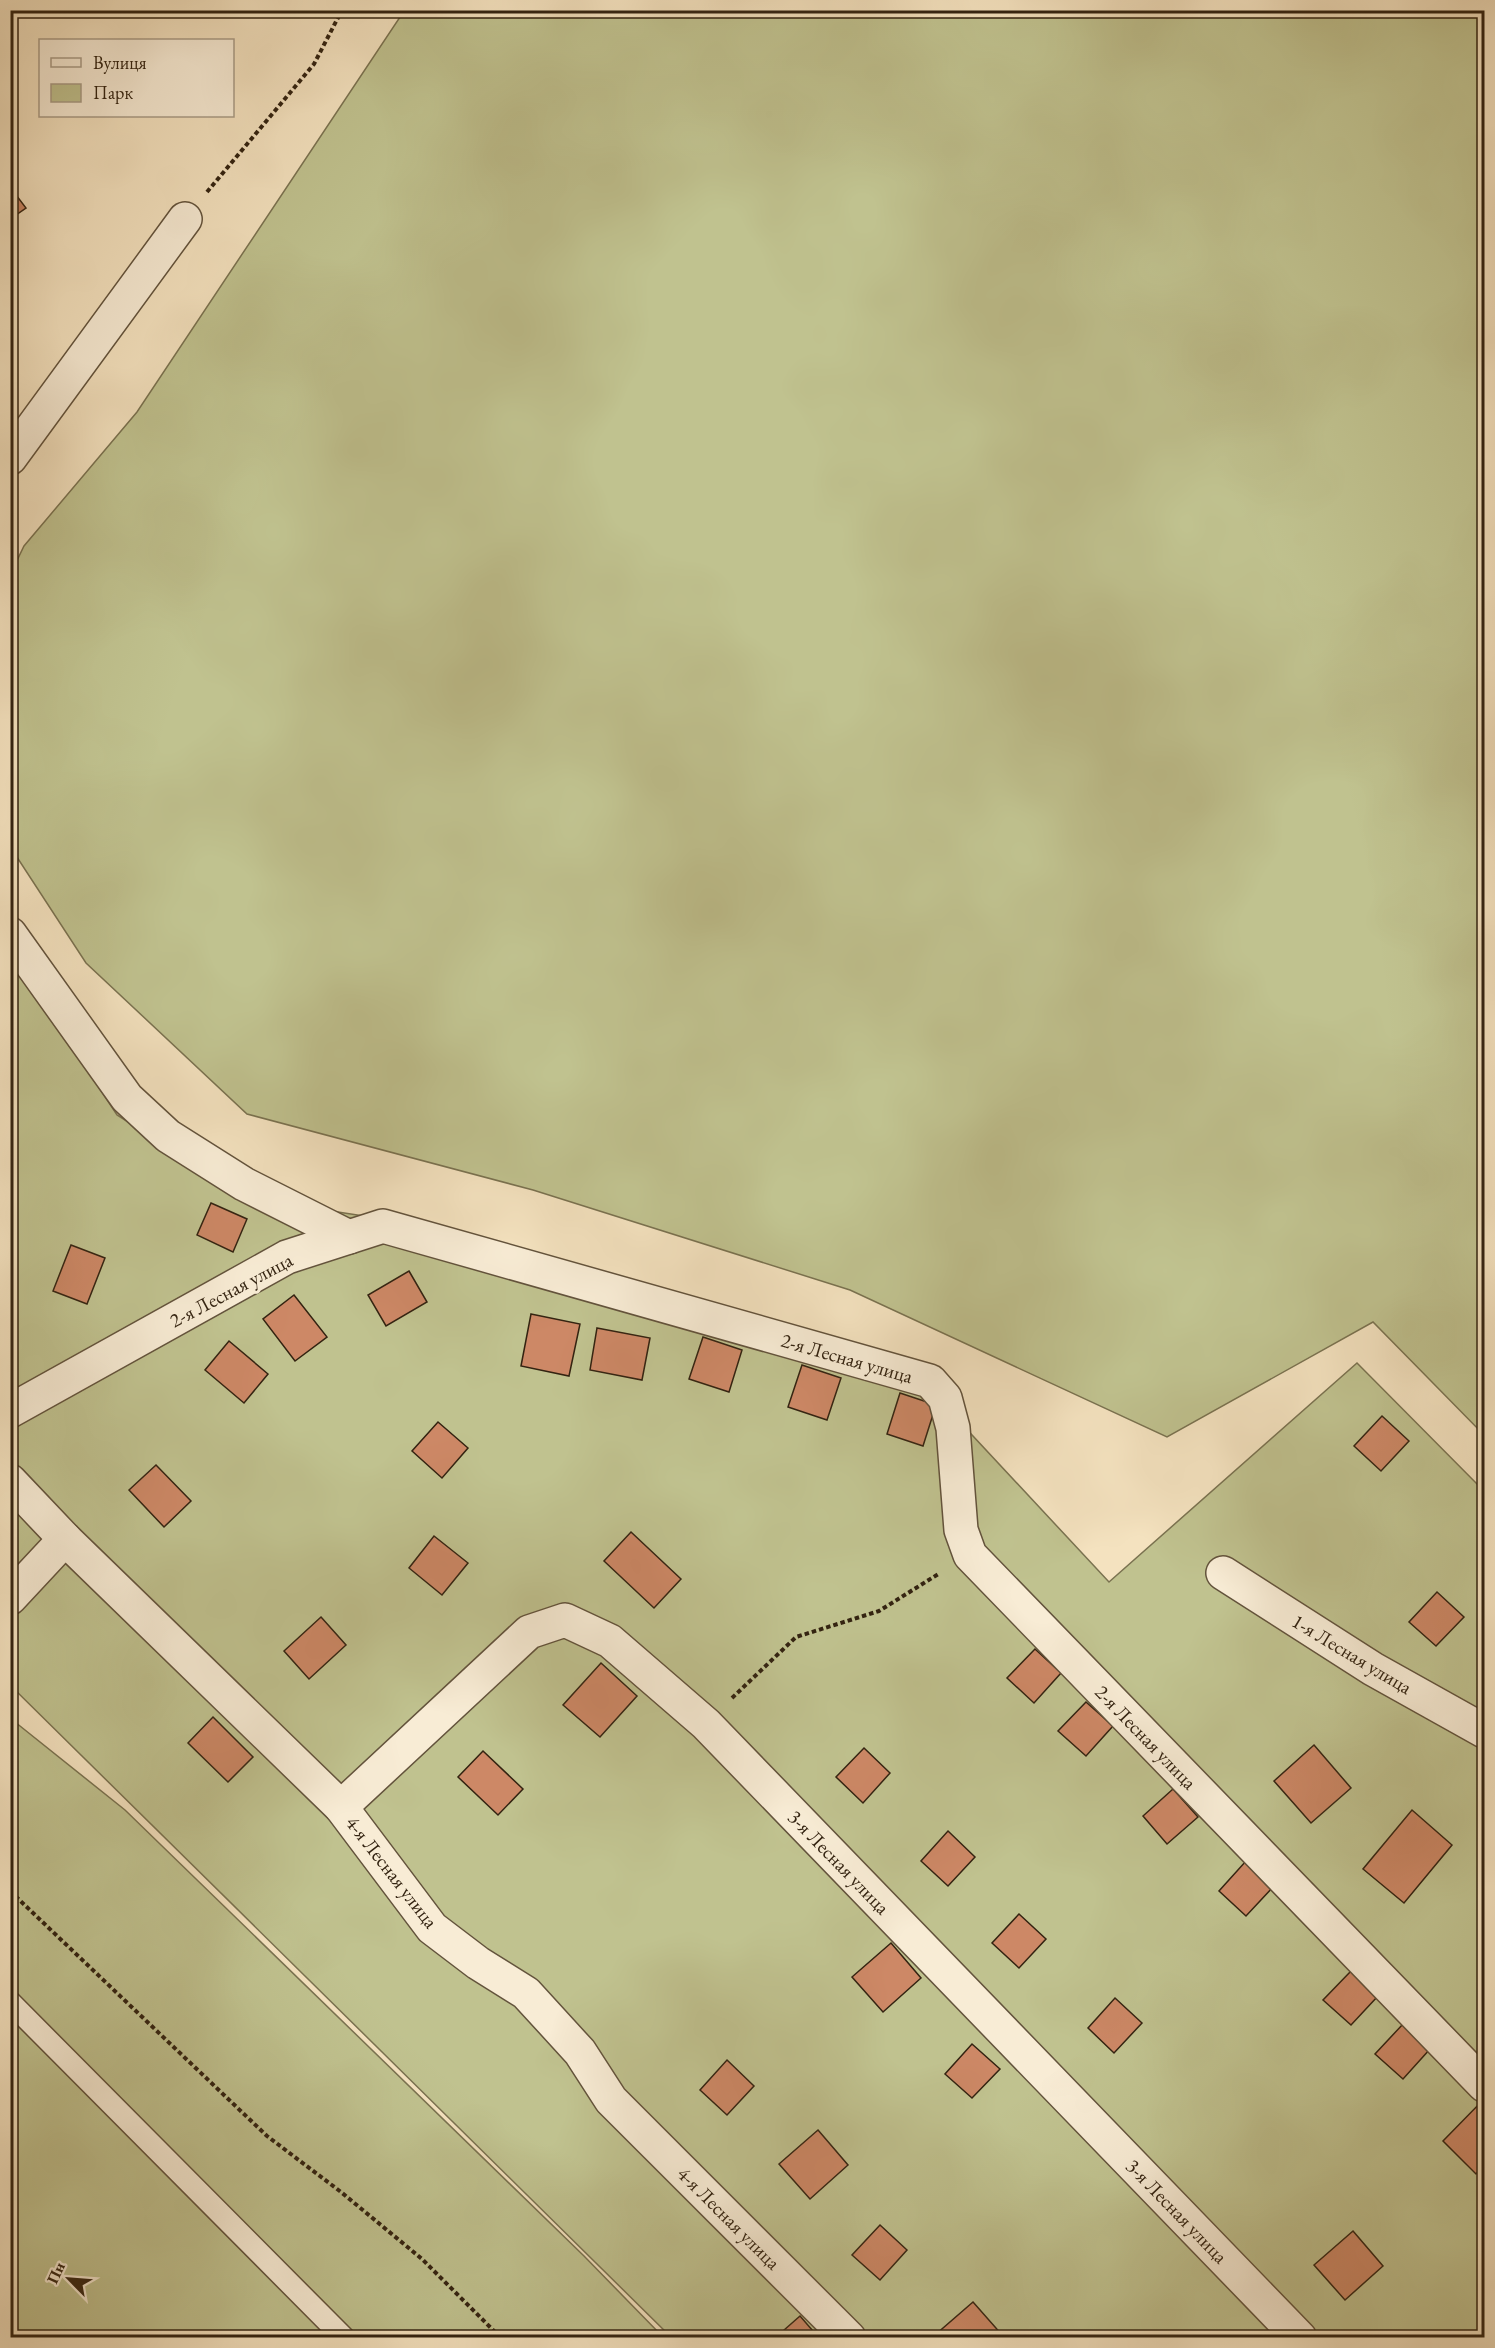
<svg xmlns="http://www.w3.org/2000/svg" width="1495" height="2348" font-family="'EB Garamond',serif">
<rect width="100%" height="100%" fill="#f4e2bf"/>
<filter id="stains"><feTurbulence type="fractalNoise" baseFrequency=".00333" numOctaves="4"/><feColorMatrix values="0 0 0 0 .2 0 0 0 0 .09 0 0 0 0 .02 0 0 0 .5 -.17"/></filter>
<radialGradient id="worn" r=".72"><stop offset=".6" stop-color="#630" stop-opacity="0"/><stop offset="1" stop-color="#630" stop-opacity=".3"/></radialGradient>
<g fill="#c0c28f" stroke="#7a7250" stroke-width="1.5">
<path d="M404 11H1484V1435L1373 1322 1167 1437 850 1290 533 1190 247 1114 86 963 11 848V573L24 546 137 412Z"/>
<path d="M10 952 117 1115 248 1198 396 1221 931 1391 1109 1582 1357 1363 1484 1491V2337H671L11 1686Z"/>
<path d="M10 1718 125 1810 584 2256 663 2337H11Z"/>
</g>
<g fill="#cd8866" stroke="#332311" stroke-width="1.5">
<path d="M10 187 26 208 10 219Z"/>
<path d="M211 1203 247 1219 233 1252 197 1235Z"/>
<path d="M71 1245 105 1258 87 1304 53 1291Z"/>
<path d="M409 1271 427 1302 386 1326 368 1295Z"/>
<path d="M294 1295 327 1337 295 1361 263 1319Z"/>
<path d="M531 1314 580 1324 569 1376 521 1366Z"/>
<path d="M597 1328 650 1338 642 1380 590 1370Z"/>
<path d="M703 1337 742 1350 729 1392 689 1379Z"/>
<path d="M229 1341 268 1374 244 1403 205 1370Z"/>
<path d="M802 1365 841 1378 827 1420 788 1407Z"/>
<path d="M900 1393 936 1405 923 1446 887 1434Z"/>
<path d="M1382 1416 1409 1441 1381 1471 1354 1446Z"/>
<path d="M438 1422 468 1448 442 1478 412 1451Z"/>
<path d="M156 1465 191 1501 164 1527 129 1490Z"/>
<path d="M631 1532 681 1579 654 1608 604 1561Z"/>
<path d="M434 1536 468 1563 442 1595 409 1568Z"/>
<path d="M1437 1592 1464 1617 1436 1646 1409 1622Z"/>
<path d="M321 1617 346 1645 309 1679 284 1651Z"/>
<path d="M1035 1649 1061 1673 1034 1703 1007 1678Z"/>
<path d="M601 1663 637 1696 600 1737 563 1705Z"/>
<path d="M1086 1702 1113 1726 1086 1756 1058 1731Z"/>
<path d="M213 1717 253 1757 228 1782 188 1743Z"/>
<path d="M1314 1745 1351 1788 1311 1823 1274 1781Z"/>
<path d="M864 1748 890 1773 863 1803 836 1777Z"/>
<path d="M483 1751 523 1789 498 1815 458 1777Z"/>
<path d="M1173 1789 1198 1817 1167 1844 1143 1816Z"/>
<path d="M1412 1810 1452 1845 1404 1903 1363 1869Z"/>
<path d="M948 1831 975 1857 948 1886 921 1861Z"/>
<path d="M1246 1861 1274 1886 1246 1916 1219 1891Z"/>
<path d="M1019 1914 1046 1939 1019 1968 992 1943Z"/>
<path d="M891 1943 921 1978 883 2012 852 1977Z"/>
<path d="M1351 1971 1378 1996 1351 2025 1323 2000Z"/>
<path d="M1115 1998 1142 2023 1114 2053 1088 2028Z"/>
<path d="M1403 2024 1430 2049 1403 2079 1375 2054Z"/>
<path d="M972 2044 1000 2069 972 2098 945 2074Z"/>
<path d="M727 2060 754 2086 727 2115 700 2090Z"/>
<path d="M1484 2099V2165L1476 2174 1443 2141Z"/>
<path d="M818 2130 848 2165 810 2199 779 2164Z"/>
<path d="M880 2225 907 2250 880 2280 852 2255Z"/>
<path d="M1353 2231 1383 2266 1345 2300 1314 2265Z"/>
<path d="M973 2302 1003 2336 936 2338 935 2335Z"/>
<path d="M800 2316 819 2338H775Z"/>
</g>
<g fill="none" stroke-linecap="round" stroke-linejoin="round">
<defs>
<path id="service" d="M10 2002 344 2338"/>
<g id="minor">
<path d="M10 458 185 219"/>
<path d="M10 934 127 1098 168 1136 244 1184 349 1237"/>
<path d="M10 1411 287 1257 383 1226 930 1381 945 1398 953 1428 961 1530 970 1555 1484 2085"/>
<path d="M10 1481 65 1539 341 1807 432 1928 478 1963 526 1993 580 2052 611 2100 849 2338"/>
<path d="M1223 1573 1373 1669 1484 1731"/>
<path d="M10 1598 65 1539"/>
<path d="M341 1807 529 1632 565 1620 610 1641 706 1724 1300 2338"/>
</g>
</defs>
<use href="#service" stroke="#63533c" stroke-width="24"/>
<use href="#minor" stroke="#63533c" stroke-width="36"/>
<g stroke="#332311" stroke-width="4" stroke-dasharray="4.5 3" stroke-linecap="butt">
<path d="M207 192 314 64 342 10"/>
<path d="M732 1698 796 1637 879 1611 940 1573"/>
<path d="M10 1891 267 2136 341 2192 422 2259 501 2338"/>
</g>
<use href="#service" stroke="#f8ecd5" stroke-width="21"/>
<use href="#minor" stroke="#f8ecd5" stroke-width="33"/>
</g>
<g text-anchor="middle" stroke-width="6" stroke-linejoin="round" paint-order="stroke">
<g font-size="20" fill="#332311" stroke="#f8ecd5">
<text transform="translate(231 1290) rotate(-28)" y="7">2-я Лесная улица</text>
<text transform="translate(847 1358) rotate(16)" y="7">2-я Лесная улица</text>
<text transform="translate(1352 1654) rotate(31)" y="7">1-я Лесная улица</text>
<text transform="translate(1146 1737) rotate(46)" y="7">2-я Лесная улица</text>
<text transform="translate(839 1862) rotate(46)" y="7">3-я Лесная улица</text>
<text transform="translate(392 1872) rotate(52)" y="7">4-я Лесная улица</text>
<text transform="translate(1177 2211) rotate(46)" y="7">3-я Лесная улица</text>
<text transform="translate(729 2218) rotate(45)" y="7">4-я Лесная улица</text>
</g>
</g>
<rect width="1495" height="2348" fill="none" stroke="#f4e2bf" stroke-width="36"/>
<rect x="12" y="12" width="1471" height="2324" fill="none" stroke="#332311" stroke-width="3"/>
<rect x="18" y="18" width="1459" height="2312" fill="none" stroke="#332311" stroke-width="1.5"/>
<rect x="39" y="39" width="195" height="78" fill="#f8ecd5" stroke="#a99c87" stroke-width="1.5"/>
<rect x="51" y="58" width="30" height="9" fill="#f8ecd5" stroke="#a99c87" stroke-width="1.5"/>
<text x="93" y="69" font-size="18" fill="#332311">Вулиця</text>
<rect x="51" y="84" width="30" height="18" fill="#c0c28f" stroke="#a99c87" stroke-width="1.5"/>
<text x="93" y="99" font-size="18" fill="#332311">Парк</text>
<g transform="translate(69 2279) rotate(295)" stroke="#f8ecd5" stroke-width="4.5" paint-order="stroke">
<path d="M0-4.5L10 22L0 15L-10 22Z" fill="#332311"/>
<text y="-9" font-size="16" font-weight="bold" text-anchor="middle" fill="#332311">Пн</text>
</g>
<rect width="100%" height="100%" filter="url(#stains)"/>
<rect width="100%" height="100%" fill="url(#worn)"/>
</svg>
